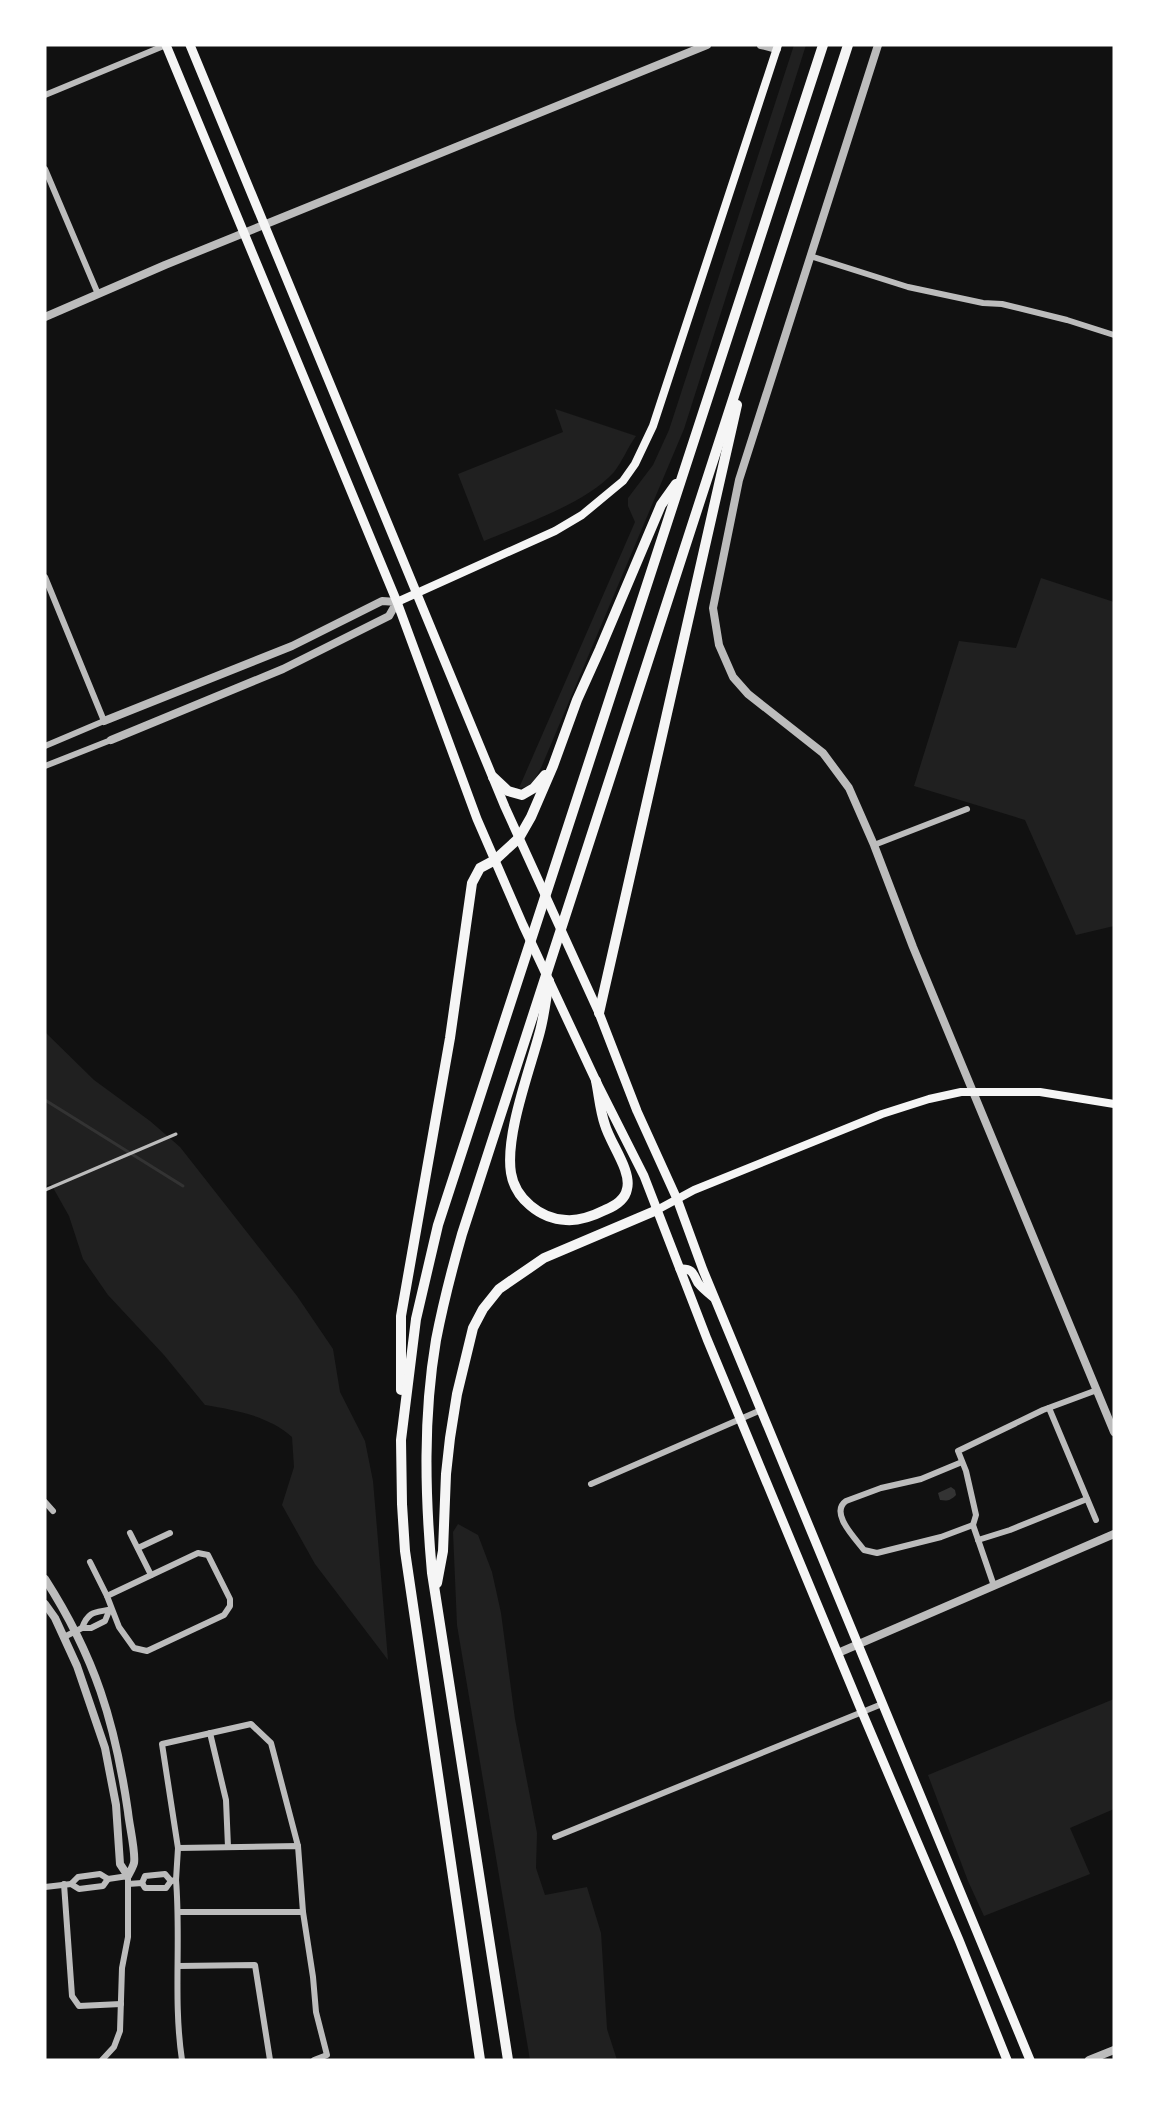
<svg xmlns="http://www.w3.org/2000/svg" width="1159" height="2105" font-family="'Archivo Narrow',sans-serif">
<rect width="100%" height="100%" fill="#111"/>
<g fill="#202020">
<path d="M794 45H806L684 429 541 768C535 779 532 787 519 788L635 522 628 506V498L653 465 669 430Z"/>
<path d="M555 409 636 436C628 447 622 462 614 472 587 503 522 525 484 541L458 474 563 432Z"/>
<path d="M1041 578 1114 602V926L1076 935 1025 820 914 786 959 641 1016 648Z"/>
<path d="M45 1032 94 1080 150 1121 180 1147 297 1296 333 1349 340 1392 365 1441 373 1481 388 1660 315 1564 282 1505 294 1467 292 1437C269 1416 235 1410 205 1405L164 1355 108 1295 83 1259 69 1216 51 1184 45 1186Z"/>
<path d="M458 1524 478 1535 492 1572 501 1613 515 1719 537 1833 536 1868 545 1895 587 1887 601 1933 607 2029 617 2060H530L457 1625 453 1532Z"/>
<path d="M1114 1699V1809L1070 1828 1090 1874 984 1916 968 1881 928 1775Z"/>
</g>
<path fill="#333" d="M951 1487 955 1490 956 1495C950 1501 947 1501 940 1500L938 1493Z"/>
<g fill="none" stroke-linecap="round" stroke-linejoin="round">
<path stroke="#333" stroke-width="3" d="M45 1100 183 1186"/>
<path stroke="#bcbcbc" stroke-width="3" d="M45 1190 176 1134"/>
<g stroke="#bcbcbc" stroke-width="6">
<path d="M45 95 166 45"/>
<path d="M45 169 98 294"/>
<path d="M810 256 908 287 983 303 1002 304 1067 320 1114 335"/>
<path d="M45 577 104 721 45 746"/>
<path d="M45 766 111 740"/>
<path d="M874 845 967 809"/>
<path d="M1049 1408 1096 1520"/>
<path d="M962 1462 921 1479 881 1488 846 1501C829 1513 856 1539 864 1550L877 1553 941 1537 973 1525"/>
<path d="M591 1484 761 1410"/>
<path d="M45 1502 53 1511"/>
<path d="M130 1533 151 1575"/>
<path d="M978 1540 1010 1530 1087 1499"/>
<path d="M138 1548 170 1533"/>
<path d="M90 1562 107 1596"/>
<path d="M994 1586 973 1525 976 1515 966 1471 958 1451 1043 1410 1097 1390"/>
<path d="M82 1628C89 1609 97 1613 112 1609L119 1627 134 1648 147 1651 224 1615 230 1606V1599L208 1555 198 1553 107 1596 112 1609"/>
<path d="M64 1637 82 1628H91L105 1621 109 1611"/>
<path d="M210 1733 226 1800 228 1847"/>
<path d="M555 1837 882 1704"/>
<path d="M178 1848 162 1744 251 1724 271 1743 298 1846"/>
<path d="M176 1880 178 1848 298 1846 303 1912"/>
<path d="M142 1883 145 1876 165 1874 171 1881 176 1880C181 1940 173 2001 182 2060"/>
<path d="M64 1884 72 1996 79 2006 121 2004"/>
<path d="M71 1884 79 1889 103 1886 108 1879"/>
<path d="M128 1884 142 1883 145 1888H166L171 1881"/>
<path d="M45 1887 71 1884 78 1877 100 1874 108 1879 128 1876V1937L122 1968 120 2031 114 2047 102 2060"/>
<path d="M179 1912H303L313 1977 316 2012 327 2055 314 2060"/>
<path d="M178 1966 255 1965 270 2060"/>
</g>
<g stroke="#bcbcbc" stroke-width="8">
<path d="M761 45 777 49"/>
<path d="M878 45 739 480 713 608 719 645 733 677 748 694 823 753 849 788 874 845 913 947 1114 1432"/>
<path d="M45 317 165 265 707 45"/>
<path d="M104 721 292 646 382 601 397 602 389 616 283 669 111 740"/>
<path d="M45 1579C95 1657 115 1722 128 1812 129 1824 136 1853 134 1863 133 1867 130 1872 128 1876L120 1864 116 1805 105 1748 77 1666 55 1618 45 1604"/>
<path d="M838 1653 1114 1534"/>
<path d="M1089 2060 1114 2050"/>
</g>
<g stroke="#f5f5f5" stroke-width="8">
<path d="M397 602 555 531 582 515 623 481 635 464 653 426 778 45"/>
<path d="M657 1210 694 1190 882 1114 929 1099 961 1092H1040L1114 1104"/>
</g>
<g stroke="#f5f5f5" stroke-width="9">
<path d="M166 45 397 602 477 819 523 925 596 1081 644 1176 707 1339 862 1712 959 1940 1007 2060"/>
<path d="M190 45 505 807 599 1013 637 1111 677 1199 703 1270 1030 2060"/>
<path d="M680 1269C693 1268 693 1274 698 1283 702 1288 708 1293 713 1297"/>
</g>
<g stroke="#f5f5f5" stroke-width="10">
<path d="M493 777 508 791 522 795 534 788 545 775"/>
<path d="M549 981C546 999 544 1018 539 1035 529 1072 505 1136 511 1173 515 1198 540 1219 566 1220 579 1221 593 1216 605 1210 615 1206 625 1200 627 1189 632 1171 610 1143 605 1125 600 1111 599 1095 596 1081"/>
<path d="M599 1013 737 405"/>
<path d="M401 1390V1316L450 1038 472 883 480 868 495 860 519 838 531 817 553 766 577 700 600 649 661 505 676 484"/>
<path d="M437 1583 443 1551 446 1474 450 1438 457 1394 473 1328 483 1309 499 1289 544 1258 657 1210"/>
<path d="M480 2060 405 1551 402 1504 401 1440 416 1319 438 1225 823 45"/>
<path d="M508 2060 432 1573C425 1495 423 1417 436 1340 443 1304 452 1269 462 1234L848 45"/>
</g>
</g>
<rect width="1159" height="2105" fill="none" stroke="#ffffff" stroke-width="93"/>
</svg>
